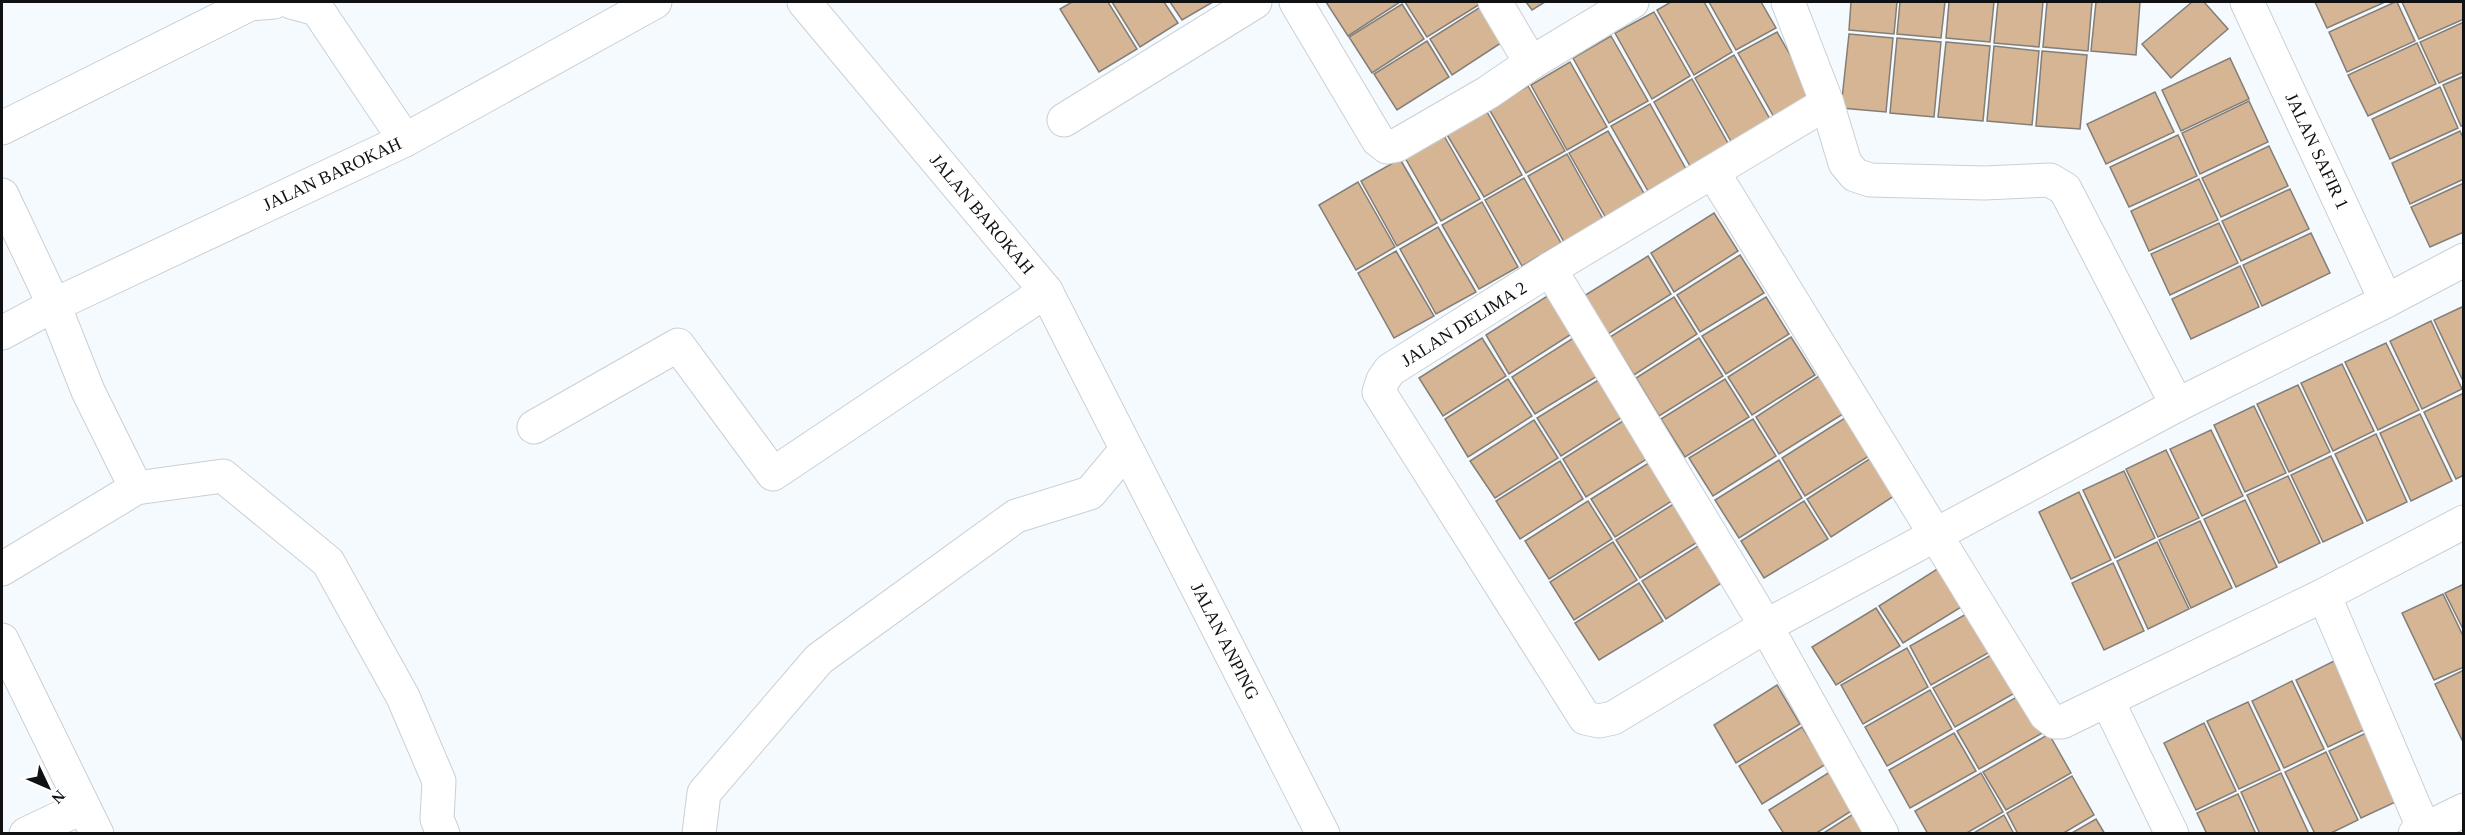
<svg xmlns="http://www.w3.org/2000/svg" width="2465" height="835" font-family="Georgia,serif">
<rect width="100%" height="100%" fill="#f5fafe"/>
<g fill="#d5b593" stroke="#837e78" stroke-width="1.5">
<path d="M1072 2H1108L1137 49 1099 72 1060 9Z"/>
<path d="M1112 2H1164L1178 23 1140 47Z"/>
<path d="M1170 2H1213L1182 20Z"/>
<path d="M1326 2H1400L1348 36Z"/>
<path d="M1405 2H1478L1480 4 1427 37Z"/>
<path d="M1526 2H1545L1532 10Z"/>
<path d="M1671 2H1704L1732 52 1694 75 1657 10Z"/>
<path d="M1709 2H1761L1776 28 1736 50Z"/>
<path d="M1851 2H1897L1894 34 1849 30Z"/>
<path d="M1900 2H1945L1941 38 1897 34Z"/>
<path d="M1949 2H1994L1990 42 1946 38Z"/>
<path d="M1998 2H2043L2039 47 1994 43Z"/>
<path d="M2047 2H2092L2088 51 2043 47Z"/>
<path d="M2096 2H2140L2136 55 2091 51Z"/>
<path d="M2192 2H2204L2228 29 2171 78 2142 44Z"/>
<path d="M2315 2H2385L2327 28Z"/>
<path d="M2395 2H2397L2415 41 2347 72 2329 32Z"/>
<path d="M2402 2H2464V19L2419 39Z"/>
<path d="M1402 4 1424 39 1372 73 1349 37Z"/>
<path d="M1482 6 1504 41 1452 75 1430 39Z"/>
<path d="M1654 12 1690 76 1652 99 1615 33Z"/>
<path d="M2464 22V72L2439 83 2420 42Z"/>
<path d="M1777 32 1814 96 1775 119 1738 53Z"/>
<path d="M1849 34 1893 38 1886 112 1841 108Z"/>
<path d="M1611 36 1648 101 1609 123 1573 58Z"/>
<path d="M1897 38 1941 42 1934 117 1890 113Z"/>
<path d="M1427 41 1449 77 1397 110 1374 74Z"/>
<path d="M1946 42 1990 46 1983 121 1938 117Z"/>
<path d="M2417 43 2436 84 2368 116 2348 75Z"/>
<path d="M1994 46 2039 51 2032 125 1987 121Z"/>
<path d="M2042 51 2087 55 2080 129 2036 126Z"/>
<path d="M1734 55 1771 121 1732 143 1695 78Z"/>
<path d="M2230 58 2249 99 2181 131 2162 90Z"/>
<path d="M1570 62 1607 127 1567 150 1531 85Z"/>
<path d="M2464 76V125L2461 126 2443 85Z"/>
<path d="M1692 79 1729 145 1690 166 1654 102Z"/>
<path d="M1528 86 1565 151 1526 173 1489 109Z"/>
<path d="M2440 87 2458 128 2390 159 2372 119Z"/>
<path d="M2155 92 2174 132 2106 164 2087 124Z"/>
<path d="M2249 101 2268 142 2200 174 2182 133Z"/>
<path d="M1650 104 1686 169 1648 191 1611 126Z"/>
<path d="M1486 110 1522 175 1484 197 1446 133Z"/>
<path d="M1608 131 1645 195 1606 218 1569 153Z"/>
<path d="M2460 131 2464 140V179L2410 204 2392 163Z"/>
<path d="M1443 134 1480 199 1441 221 1404 156Z"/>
<path d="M2178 135 2197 176 2129 207 2110 167Z"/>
<path d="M2269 146 2288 186 2221 217 2202 178Z"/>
<path d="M1567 154 1603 219 1564 242 1528 176Z"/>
<path d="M1400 159 1437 223 1397 246 1361 181Z"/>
<path d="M1524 178 1561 243 1522 266 1485 200Z"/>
<path d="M2199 179 2218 220 2149 251 2131 211Z"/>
<path d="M1358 182 1395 247 1356 270 1319 205Z"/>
<path d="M2464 183V232L2430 247 2411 207Z"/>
<path d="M2290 189 2309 229 2241 261 2222 221Z"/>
<path d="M1482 202 1518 267 1479 289 1442 225Z"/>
<path d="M1714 213 1738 251 1674 292 1651 253Z"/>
<path d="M2219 223 2238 263 2170 295 2151 254Z"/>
<path d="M1438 227 1476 292 1436 314 1400 249Z"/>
<path d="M2311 233 2330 273 2262 306 2243 265Z"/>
<path d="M1396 251 1434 316 1394 338 1358 273Z"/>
<path d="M1740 255 1764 293 1700 332 1677 295Z"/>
<path d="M1648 256 1671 294 1608 334 1584 296Z"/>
<path d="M2240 266 2259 307 2191 339 2172 299Z"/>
<path d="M1549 295 1573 333 1509 374 1486 335Z"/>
<path d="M1674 297 1697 334 1634 375 1610 337Z"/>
<path d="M1766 297 1789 334 1726 374 1702 336Z"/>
<path d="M2464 306V383L2434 320Z"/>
<path d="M2431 321 2462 389 2422 409 2390 341Z"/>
<path d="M1575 337 1599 375 1535 414 1512 377Z"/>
<path d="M1791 337 1815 375 1752 415 1728 377Z"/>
<path d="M1482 338 1506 376 1443 416 1419 378Z"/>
<path d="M1699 338 1723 376 1659 416 1636 378Z"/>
<path d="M2386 343 2419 410 2378 430 2345 362Z"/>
<path d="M2342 364 2374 431 2333 451 2301 383Z"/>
<path d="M1819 376 1843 414 1779 454 1756 417Z"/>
<path d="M1508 379 1532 416 1468 457 1445 419Z"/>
<path d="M1600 379 1624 416 1561 456 1537 418Z"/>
<path d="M1725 379 1749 417 1685 457 1661 419Z"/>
<path d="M2298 385 2330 452 2289 472 2257 404Z"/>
<path d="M2464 393V475L2456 479 2424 412Z"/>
<path d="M2254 406 2286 473 2245 492 2214 425Z"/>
<path d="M2420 414 2452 481 2411 501 2380 433Z"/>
<path d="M1845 418 1869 456 1805 496 1782 458Z"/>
<path d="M1626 419 1650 457 1586 497 1563 459Z"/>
<path d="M1753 419 1776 456 1713 496 1689 458Z"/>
<path d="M1534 420 1558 458 1495 498 1470 461Z"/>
<path d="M2211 430 2243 496 2202 516 2170 449Z"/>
<path d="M2376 434 2407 502 2367 521 2335 454Z"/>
<path d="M2166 450 2199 518 2158 537 2126 469Z"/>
<path d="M2331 456 2363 523 2323 542 2291 475Z"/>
<path d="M1871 458 1894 496 1831 537 1807 499Z"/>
<path d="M1655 459 1678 497 1615 537 1591 499Z"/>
<path d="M1779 460 1802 498 1739 538 1715 500Z"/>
<path d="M1560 461 1583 499 1520 539 1496 501Z"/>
<path d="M2124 471 2155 538 2115 558 2083 490Z"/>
<path d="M2288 476 2320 543 2279 563 2247 495Z"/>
<path d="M2079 492 2111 560 2071 579 2039 512Z"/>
<path d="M1680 500 1704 538 1640 578 1616 540Z"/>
<path d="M2245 500 2277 567 2236 587 2204 519Z"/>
<path d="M1588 501 1612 539 1549 579 1525 541Z"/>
<path d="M1804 501 1828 539 1764 578 1741 541Z"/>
<path d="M2200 521 2232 588 2191 608 2159 540Z"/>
<path d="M1706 541 1729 578 1666 619 1642 581Z"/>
<path d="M1613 542 1637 580 1574 620 1550 582Z"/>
<path d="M2157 542 2189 609 2148 629 2117 561Z"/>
<path d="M2113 563 2144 631 2104 650 2072 583Z"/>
<path d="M1942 566 1966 604 1903 643 1879 606Z"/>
<path d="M1639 583 1663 621 1599 660 1575 623Z"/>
<path d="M2464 584V631L2445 593Z"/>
<path d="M2443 594 2464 638V667L2434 680 2402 613Z"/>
<path d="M1876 608 1900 646 1836 685 1812 647Z"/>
<path d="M1975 609 1997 648 1931 685 1910 646Z"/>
<path d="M1907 648 1928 687 1863 724 1841 685Z"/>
<path d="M1998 651 2020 690 1955 727 1933 688Z"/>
<path d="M2336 660 2368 728 2328 747 2296 680Z"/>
<path d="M2464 670V744L2435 684Z"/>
<path d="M2292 681 2324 749 2284 768 2252 701Z"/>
<path d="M1777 685 1800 724 1736 763 1714 725Z"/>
<path d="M1930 690 1952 729 1887 766 1865 727Z"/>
<path d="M2022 694 2044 732 1979 769 1957 731Z"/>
<path d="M2248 702 2280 770 2239 789 2207 721Z"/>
<path d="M2204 723 2236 791 2196 810 2164 743Z"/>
<path d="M1802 727 1826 764 1762 804 1739 766Z"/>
<path d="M2370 731 2402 799 2361 818 2329 751Z"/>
<path d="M1954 733 1976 771 1910 808 1889 770Z"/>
<path d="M2049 734 2071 773 2006 810 1983 772Z"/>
<path d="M2326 752 2358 820 2329 834H2315L2285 772Z"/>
<path d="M1833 770 1856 808 1815 834H1784L1769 810Z"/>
<path d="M1981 773 2003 812 1965 834H1928L1915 811Z"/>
<path d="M2281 773 2309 834H2260L2241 792Z"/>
<path d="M2072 776 2094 815 2062 834H2018L2007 813Z"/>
<path d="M2238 794 2256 834H2207L2197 813Z"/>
<path d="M1858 811 1872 834H1822Z"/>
<path d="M2004 815 2014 834H1972Z"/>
<path d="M2096 819 2105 834H2070Z"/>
</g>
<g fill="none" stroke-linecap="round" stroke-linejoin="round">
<defs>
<g id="minor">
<path d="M291 2 317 9 405 140"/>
<path d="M804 2 1046 291 1323 834"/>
<path d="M1296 2 1378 140 1387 147 1397 145 1487 93 1531 63 1495 2"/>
<path d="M1788 2 1827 103 1845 163 1855 175 1870 180 1984 183 2050 180 2065 189 2177 405"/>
<path d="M2247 2 2386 301"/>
<path d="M1531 63 1632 2"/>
<path d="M1827 103 1550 269 1390 370 1383 380 1379 392 1585 718 1599 721 1613 718 1766 626 2177 405 2386 301 2464 260"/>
<path d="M1064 120 1255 2"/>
<path d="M2 128 250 4 274 2"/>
<path d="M1713 172 2046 715 2055 722H2062L2324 595 2464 522"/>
<path d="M2 195 54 305 88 391 136 488"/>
<path d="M1550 269 1766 626 1882 834"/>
<path d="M2 333 54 305 405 140 655 2"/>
<path d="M534 427 678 345 773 474 1046 291"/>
<path d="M2 569 136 488 223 476 328 562 403 697 439 781 437 819 443 834"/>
<path d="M2324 595 2426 834"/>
<path d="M2 640 97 834"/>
<path d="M2104 702 2112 710 2172 834"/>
<path d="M26 834 83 807"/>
<path d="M699 834 704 793 819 659 1016 516 1090 493 1126 450"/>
<path d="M2415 834 2464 810"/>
</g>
</defs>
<use href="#minor" stroke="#c9d0d5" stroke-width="35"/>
<use href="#minor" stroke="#fff" stroke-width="33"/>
</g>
<g text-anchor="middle" stroke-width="5" stroke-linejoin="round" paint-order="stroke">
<g font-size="18" fill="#0f1113" stroke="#fff">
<text transform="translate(2317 151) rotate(65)" y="6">JALAN SAFIR 1</text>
<text transform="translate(332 174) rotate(-25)" y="6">JALAN BAROKAH</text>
<text transform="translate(982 214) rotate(50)" y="6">JALAN BAROKAH</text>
<text transform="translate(1464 324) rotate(-32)" y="6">JALAN DELIMA 2</text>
<text transform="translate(1225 641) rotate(63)" y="6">JALAN ANPING</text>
</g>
</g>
<rect width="2465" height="835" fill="none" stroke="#0f1113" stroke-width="6"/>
<g transform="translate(48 787) rotate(134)" stroke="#ffffff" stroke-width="4.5" paint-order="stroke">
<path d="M0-4.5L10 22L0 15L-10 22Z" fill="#0f1113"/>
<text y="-9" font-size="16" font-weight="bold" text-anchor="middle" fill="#0f1113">N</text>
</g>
</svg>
